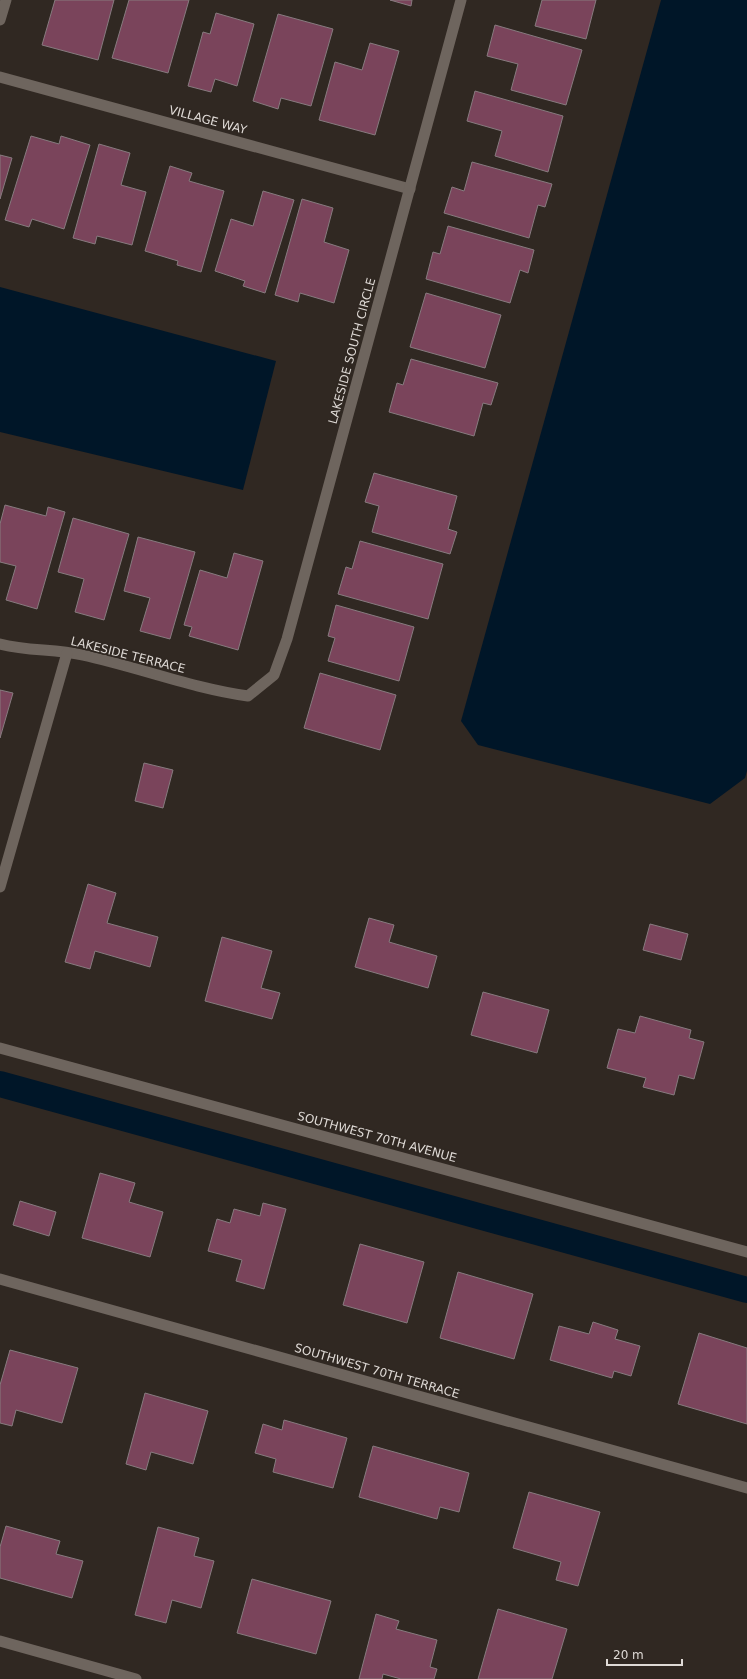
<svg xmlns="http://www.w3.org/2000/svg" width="747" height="1679" font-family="'DejaVu Sans',sans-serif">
<rect width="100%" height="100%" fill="#302822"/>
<g fill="#001628">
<path d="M661 0H747V771L745 778 710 804 478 745 461 721Z"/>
<path d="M0 287 276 361 243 490 0 432Z"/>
</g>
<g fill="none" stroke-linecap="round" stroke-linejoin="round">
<path stroke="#001628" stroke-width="26" d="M0 1084 747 1290"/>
</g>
<g fill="#7a445b" stroke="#877b7f">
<path d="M55 0H114L98 60 42 45Z"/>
<path d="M129 0H189L168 73 112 58Z"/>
<path d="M390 0H412L411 6Z"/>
<path d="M542 0H596L586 39 535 26Z"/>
<path d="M216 13 254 24 237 86 215 79 211 92 188 86 203 32 210 34Z"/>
<path d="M278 14 333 29 311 106 281 98 278 109 253 101Z"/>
<path d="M495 25 582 50 566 105 511 90 518 64 487 56Z"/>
<path d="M370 43 399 51 375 135 319 120 335 62 362 70Z"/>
<path d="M475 91 563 116 548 172 495 156 502 131 467 121Z"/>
<path d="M31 136 59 144 61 136 90 145 64 229 32 219 29 227 5 220Z"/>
<path d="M99 144 130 153 121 185 146 192 132 245 97 236 95 244 73 238Z"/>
<path d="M0 155 12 158 0 199Z"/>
<path d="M472 162 552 184 545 207 538 205 529 238 444 213 452 187 464 191Z"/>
<path d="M170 166 192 173 189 181 224 191 201 272 177 265 178 261 145 251Z"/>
<path d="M263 191 294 200 265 293 243 286 245 281 215 271 231 219 253 226Z"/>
<path d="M302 199 333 208 324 242 349 250 334 303 300 293 298 302 275 295Z"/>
<path d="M448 226 534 250 528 273 520 270 510 303 426 279 433 252 440 254Z"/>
<path d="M426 293 501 315 485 368 410 347Z"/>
<path d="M411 359 498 383 491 405 483 403 474 436 389 412 397 383 403 385Z"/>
<path d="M374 473 457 496 448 529 457 532 450 554 372 532 379 506 365 502Z"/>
<path d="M5 505 46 516 48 507 65 512 37 609 6 600 16 566 0 562V524Z"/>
<path d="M73 518 129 534 104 620 75 612 84 579 58 572Z"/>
<path d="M138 537 195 552 170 639 140 631 150 598 124 591Z"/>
<path d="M360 541 443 564 428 619 338 594 346 567 352 569Z"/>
<path d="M234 553 263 561 238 650 189 636 192 627 184 625 200 570 227 578Z"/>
<path d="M336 605 414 627 399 681 328 661 335 638 328 636Z"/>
<path d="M320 673 396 695 380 750 304 728Z"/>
<path d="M0 690 13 693 0 738Z"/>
<path d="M144 763 173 770 163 808 135 801Z"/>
<path d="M88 884 116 893 107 923 158 937 150 967 95 951 90 969 65 962Z"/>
<path d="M369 918 394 925 389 942 437 956 428 988 355 967Z"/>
<path d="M650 924 688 934 681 960 643 950Z"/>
<path d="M222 937 272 951 261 988 280 993 272 1019 205 1001Z"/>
<path d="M483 992 549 1010 537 1053 471 1035Z"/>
<path d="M640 1016 691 1030 689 1038 704 1042 694 1079 679 1075 674 1095 643 1087 646 1078 607 1068 618 1029 635 1033Z"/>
<path d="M100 1173 135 1183 129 1202 163 1212 150 1257 82 1238Z"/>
<path d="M20 1201 56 1212 49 1236 13 1225Z"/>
<path d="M263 1203 286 1209 264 1289 236 1281 242 1260 208 1251 217 1219 230 1223 234 1209 260 1216Z"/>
<path d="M360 1244 424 1262 407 1323 343 1305Z"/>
<path d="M458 1272 533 1294 514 1359 440 1338Z"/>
<path d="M593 1322 618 1330 615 1339 640 1346 631 1376 614 1371 612 1378 550 1360 559 1326 589 1334Z"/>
<path d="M699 1333 747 1348V1424L678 1404Z"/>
<path d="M10 1350 78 1368 62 1423 16 1410 12 1426 0 1423V1385Z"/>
<path d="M145 1393 208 1411 193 1464 151 1452 146 1470 126 1464Z"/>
<path d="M284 1420 347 1438 333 1488 273 1472 276 1459 255 1453 263 1424 282 1430Z"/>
<path d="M373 1446 469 1473 459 1512 440 1507 437 1519 359 1497Z"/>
<path d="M529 1492 600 1512 578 1586 556 1580 561 1562 513 1548Z"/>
<path d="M6 1526 60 1541 56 1554 83 1561 72 1598 0 1578V1547Z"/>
<path d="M158 1527 199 1538 194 1556 214 1561 201 1608 172 1600 166 1623 135 1615Z"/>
<path d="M252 1579 331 1601 316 1654 237 1633Z"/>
<path d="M498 1609 567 1629 552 1679H478Z"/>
<path d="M376 1614 399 1621 396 1629 437 1640 430 1667 437 1669 434 1679H401L383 1674 382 1679H359Z"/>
</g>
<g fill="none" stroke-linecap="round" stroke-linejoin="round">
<g stroke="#6e655e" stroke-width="11">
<path d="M0 20 6 0"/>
<path d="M0 77 410 189"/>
<path d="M0 644C27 651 55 649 82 655 138 667 191 688 248 696L274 675 287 639 461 0"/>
<path d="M0 887 67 653"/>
<path d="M0 1279 747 1488"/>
<path d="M0 1641 136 1679"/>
</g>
<path stroke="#6e655e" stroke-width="11" d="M0 1048 747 1252"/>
</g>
<g text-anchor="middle" stroke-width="3.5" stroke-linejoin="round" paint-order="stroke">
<g font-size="12" fill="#dfdad6" stroke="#302822">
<text transform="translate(208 120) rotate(15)" y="4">VILLAGE WAY</text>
<text transform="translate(352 351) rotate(-75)" y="4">LAKESIDE SOUTH CIRCLE</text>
<text transform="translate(128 655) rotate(14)" y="4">LAKESIDE TERRACE</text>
<text transform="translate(377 1137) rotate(15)" y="4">SOUTHWEST 70TH AVENUE</text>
<text transform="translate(377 1371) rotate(16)" y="4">SOUTHWEST 70TH TERRACE</text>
</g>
</g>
<path d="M607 1659v6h75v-6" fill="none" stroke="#dfdad6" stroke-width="2"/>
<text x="613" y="1659" font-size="12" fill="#dfdad6" stroke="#302822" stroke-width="3" paint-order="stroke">20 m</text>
</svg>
